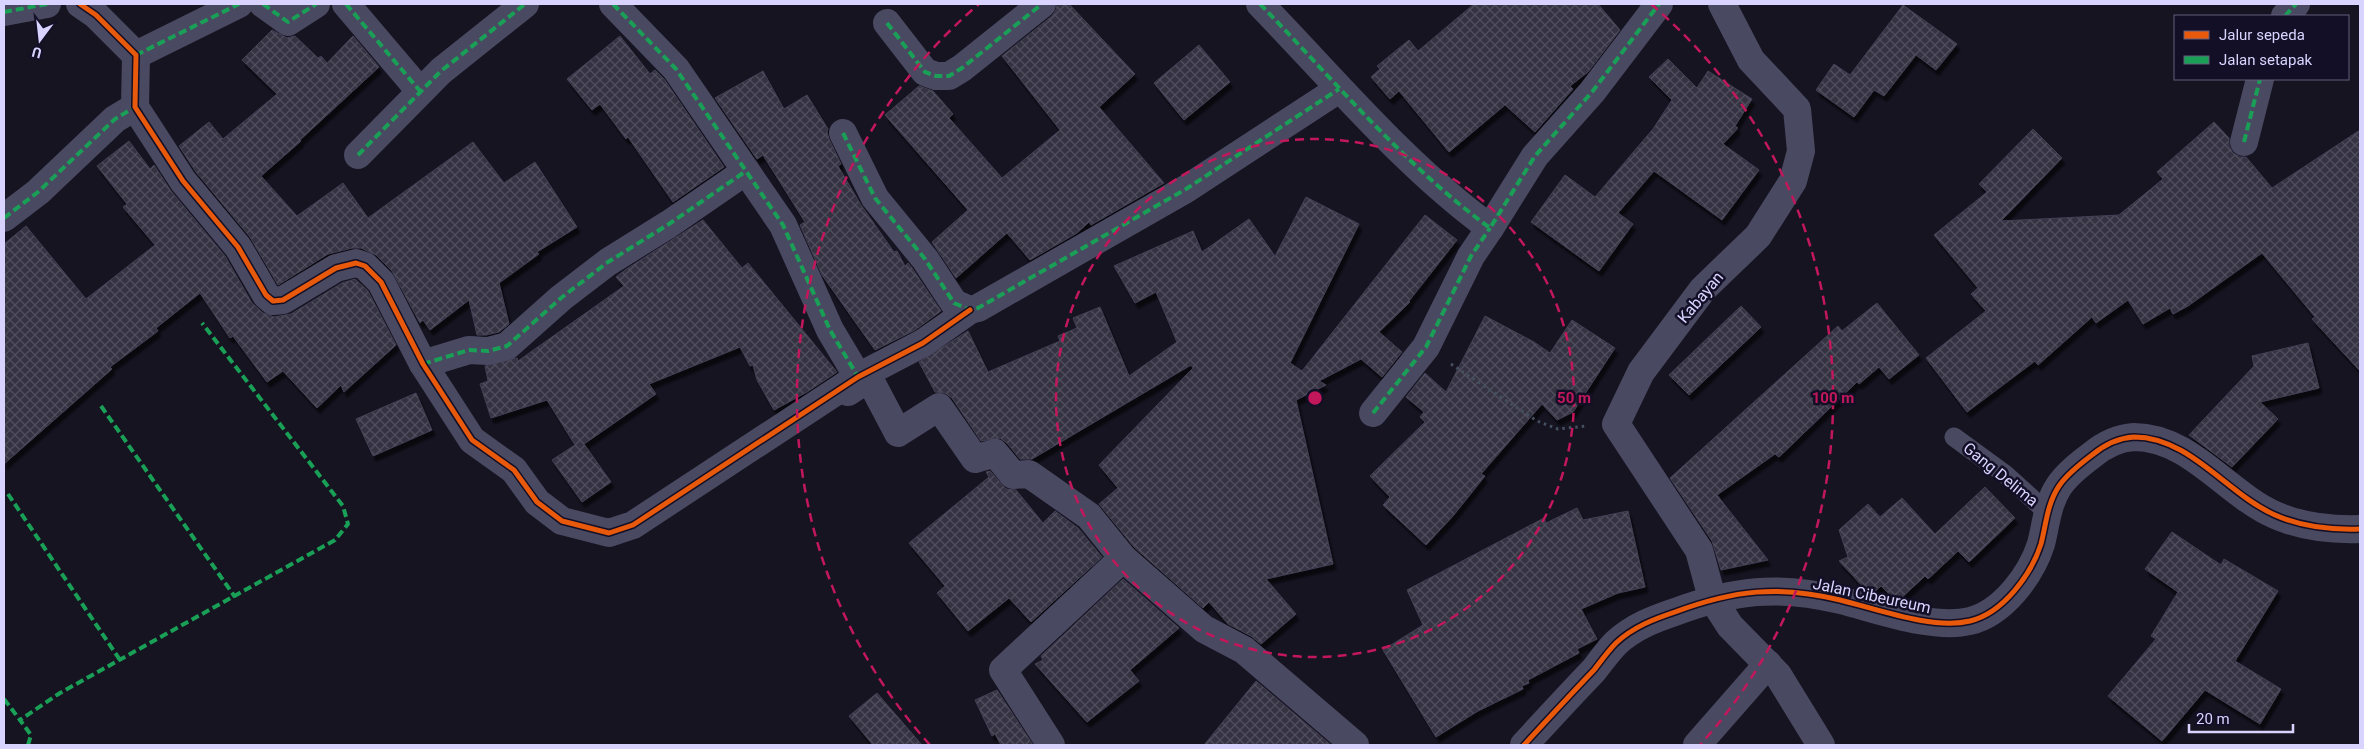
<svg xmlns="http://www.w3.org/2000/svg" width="2364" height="749" font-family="Roboto,sans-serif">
<defs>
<pattern id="building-cross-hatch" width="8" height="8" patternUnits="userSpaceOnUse" patternTransform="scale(1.25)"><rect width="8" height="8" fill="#343243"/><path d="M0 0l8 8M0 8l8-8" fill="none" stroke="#514f5f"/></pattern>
<filter id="shadow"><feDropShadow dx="3" dy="5.5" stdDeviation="1" flood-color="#0009"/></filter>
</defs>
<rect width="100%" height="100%" fill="#161421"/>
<g fill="url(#building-cross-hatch)" stroke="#433f54" filter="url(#shadow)">
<path d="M1057 4H1069L1135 74 1099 107 1164 183 1091 225 1089 222 1077 233 1030 260 1007 233 956 278 932 242 968 210 885 115 919 86 933 91 953 114 949 118 1002 178 1060 130 1002 56 1052 16 1056 10Z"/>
<path d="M1474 4H1598L1620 30 1588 72 1570 86 1573 89 1535 132 1505 105 1449 152 1399 91 1390 99 1371 77 1380 69 1377 66 1409 40 1418 51Z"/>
<path d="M1903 5 1957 44 1936 70 1916 55 1884 96 1874 90 1854 117 1816 90 1834 64 1850 75Z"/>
<path d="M272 30 287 38 295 36 318 58 321 56 327 63 353 36 379 67 300 140 301 141 261 176 297 216 343 183 368 218 473 142 504 183 535 162 577 227 537 252 539 254 499 283 509 324 499 332 486 335H477L469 300 430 330 423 320 420 323 392 271 376 255 361 248H352L328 254 278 285 250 237 196 172 179 146 209 122 223 139 277 94 242 60Z"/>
<path d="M620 36 650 74 655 70 664 79 724 167 673 202 628 137 626 139 600 104 592 110 567 79Z"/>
<path d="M1199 45 1230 82 1184 120 1154 83Z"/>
<path d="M1668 59 1697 88 1708 71 1752 99 1735 126 1738 128 1723 144 1759 170 1722 220 1654 171 1618 213 1633 224 1599 271 1531 222 1565 175 1595 197 1653 129 1672 100 1649 77Z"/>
<path d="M763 71 784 109 807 95 828 129 827 132 829 139 841 164 838 166 861 205 894 252 897 251 905 266 908 263 912 268 941 311 915 330 875 350 822 275 800 225 805 222 763 155 757 159 715 98Z"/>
<path d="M2214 122 2229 138V146L2233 153 2240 157H2246L2272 188 2360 130V371L2312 319 2315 317 2262 253 2188 306 2173 314 2170 308 2143 324 2128 300 2096 323 2092 317 2038 365 2035 361 1967 412 1926 358 1986 311 1971 294 1978 288 1934 235 1987 192 1979 184 2033 129 2062 158 2001 221 2119 215 2163 179 2157 172Z"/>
<path d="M129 141 150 169 154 165 171 191 225 256 252 303 263 313 274 317 291 314 342 283 355 279 368 291 396 345 344 392 341 385 317 408 283 371 267 382 233 336 230 338 200 293 156 328 158 331 110 367 112 369 4 464V244L26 226 86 299 155 245 123 207 127 204 97 166Z"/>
<path d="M1306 197 1359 224 1290 363 1302 371 1425 215 1457 240 1409 301 1410 302 1379 332 1402 352 1382 377 1361 359 1319 381 1326 385 1296 400 1333 564 1266 579 1296 614 1261 644 1251 636 1228 624 1209 602 1203 608 1134 547 1099 504 1118 488 1099 465 1193 368 1191 365 1032 459H1020L1007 443 1000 438 981 441 952 398 945 393 935 392 919 362 968 331 988 372 1060 341 1058 336 1077 328 1073 318 1100 307 1129 376 1177 342 1156 292 1135 303 1114 266 1193 231 1202 252 1249 219 1275 256Z"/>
<path d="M703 220 742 268 748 263 837 372 807 392 774 410 757 380 753 365 750 366 740 347 649 384 656 394 584 444 611 482 582 502 552 460 575 445 547 400 491 418 480 384 488 381 485 366 517 358 518 361 624 286 616 277 625 270Z"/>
<path d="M1877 303 1919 355 1889 379 1879 367 1859 384 1857 382 1779 457 1775 454 1717 495 1768 560 1721 570 1712 541 1670 478 1838 326 1842 331Z"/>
<path d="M1741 306 1761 327 1689 395 1669 375Z"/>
<path d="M1485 316 1534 342 1550 353 1572 320 1615 348 1573 412 1557 420 1542 404 1481 474 1485 476 1453 516 1426 545 1383 505 1390 497 1370 476 1425 422 1420 417 1424 412 1406 397 1425 373 1446 392Z"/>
<path d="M2308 343 2319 388 2260 402 2278 419 2232 467 2189 435 2254 366 2252 356Z"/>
<path d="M416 393 432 430 373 456 356 419Z"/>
<path d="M990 471 1006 489 1016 490 1043 523 1055 511 1078 528 1102 557 1031 622 1009 598 968 631 937 593 945 586 909 543 989 477 986 472Z"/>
<path d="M1985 487 2015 518 1969 562 1958 551 1928 579 1925 576 1899 600 1893 598 1881 586 1873 593 1867 591 1839 561 1848 557 1839 530 1868 504 1880 517 1902 498 1935 534Z"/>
<path d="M1577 508 1583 520 1628 511 1645 587 1618 593 1581 609 1597 639 1577 649 1579 653 1528 680 1529 683 1522 686 1523 689 1478 711 1436 737 1383 650 1423 625 1407 590 1544 518 1546 523Z"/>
<path d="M2172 532 2221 565 2224 559 2278 591 2235 661 2281 689 2260 724 2205 690 2162 741 2108 696 2156 639 2151 636 2178 592 2145 569Z"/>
<path d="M1123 579 1179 628 1130 670 1139 681 1087 722 1035 664 1043 660 1041 656Z"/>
<path d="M1256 681 1331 745H1204Z"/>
<path d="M997 690 1033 745H1001L995 734 992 736 975 700Z"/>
<path d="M877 693 922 745H873L849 716Z"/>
</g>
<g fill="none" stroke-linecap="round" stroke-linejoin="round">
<path stroke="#44505f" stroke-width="3" stroke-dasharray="2.5 4" stroke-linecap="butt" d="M1451 364 1537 421 1558 429 1586 426"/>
<path stroke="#4a4962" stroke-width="19" d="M1954 437 2006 475 2047 512"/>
<g stroke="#4a4962" stroke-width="28">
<path d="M80 4 96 15 136 55 135 107 183 181 238 247 266 295 273 301 283 300 336 268 356 263 365 266 381 282 423 364 472 440 514 470 537 502 562 521 609 533 633 525 858 377 923 343 970 310"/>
<path d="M263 4 288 22 316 4"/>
<path d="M346 4 420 91"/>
<path d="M613 4 676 69 783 225 830 330 858 377"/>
<path d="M1260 4C1334 80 1404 165 1490 228L1535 156 1592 92 1659 4"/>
<path d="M1722 4 1751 60 1797 109 1801 151 1793 181 1758 236 1703 289 1641 372 1616 424 1699 550 1712 598 1730 626 1778 675 1821 745"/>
<path d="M4 12 47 4"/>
<path d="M2285 16 2296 4"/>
<path d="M887 23 925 72 936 76H949L962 68 1042 4"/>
<path d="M136 55 239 4"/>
<path d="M843 133 875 198 925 259 954 303 970 310 978 308 1186 189 1339 89"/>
<path d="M2244 142 2260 79"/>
<path d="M358 155 441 71 525 4"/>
<path d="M4 218 38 192 115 119 135 107"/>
<path d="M423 364 469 350 488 351 507 346 561 298 608 262 669 224 746 171"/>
<path d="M848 392 869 378 898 433 939 407 975 459 995 453 1013 475 1029 474 1089 516 1123 558 1204 629 1244 650 1355 745"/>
<path d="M1373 413 1426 347 1471 256 1490 228"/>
<path d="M1051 745 1003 670 1123 558"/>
<path d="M1524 745C1547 720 1570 695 1594 670 1601 661 1608 651 1616 643 1633 627 1654 619 1675 612 1734 590 1778 585 1840 600 1877 609 1933 630 1970 621 2003 613 2031 575 2041 544 2046 525 2047 504 2059 486 2067 474 2080 464 2092 455 2104 445 2118 438 2134 437 2190 437 2227 494 2275 515 2302 527 2331 530 2360 529"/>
<path d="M1697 745 1768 664"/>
</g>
<g stroke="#1a9f57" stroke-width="4" stroke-dasharray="8 4" stroke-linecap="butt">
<path d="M263 4 288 22 316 4"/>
<path d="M346 4 420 91"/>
<path d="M613 4 676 69 783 225 830 330 858 377"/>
<path d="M1260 4C1334 80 1404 165 1490 228L1535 156 1592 92 1659 4"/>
<path d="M4 12 47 4"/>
<path d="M2285 16 2296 4"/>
<path d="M887 23 925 72 936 76H949L962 68 1042 4"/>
<path d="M136 55 239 4"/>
<path d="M843 133 875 198 925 259 954 303 970 310 978 308 1186 189 1339 89"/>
<path d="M2244 142 2260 79"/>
<path d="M358 155 441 71 525 4"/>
<path d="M4 218 38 192 115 119 135 107"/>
<path d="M423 364 469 350 488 351 507 346 561 298 608 262 669 224 746 171"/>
<path d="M101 406 235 597"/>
<path d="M1373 413 1426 347 1471 256 1490 228"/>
<path d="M8 494 120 660"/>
<path d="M4 699 20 720"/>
<path d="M28 745 31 735 20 720 60 693 335 540 348 524 343 506 202 323"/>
</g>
<defs>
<g id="cycleway">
<path d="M80 4 96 15 136 55 135 107 183 181 238 247 266 295 273 301 283 300 336 268 356 263 365 266 381 282 423 364 472 440 514 470 537 502 562 521 609 533 633 525 858 377 923 343 970 310"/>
<path d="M1524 745C1547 720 1570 695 1594 670 1601 661 1608 651 1616 643 1633 627 1654 619 1675 612 1734 590 1778 585 1840 600 1877 609 1933 630 1970 621 2003 613 2031 575 2041 544 2046 525 2047 504 2059 486 2067 474 2080 464 2092 455 2104 445 2118 438 2134 437 2190 437 2227 494 2275 515 2302 527 2331 530 2360 529"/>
</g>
</defs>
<use href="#cycleway" stroke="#130f26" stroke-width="8"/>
<use href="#cycleway" stroke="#e8590c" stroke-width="5"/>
</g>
<g fill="none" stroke="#c2185b" stroke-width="2.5" stroke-dasharray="9 6">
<circle cx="1315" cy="398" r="259"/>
<path d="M930 745A518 518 0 0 1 979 4M1651 4A518 518 0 0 1 1700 745"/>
</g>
<g text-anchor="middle" stroke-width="5" stroke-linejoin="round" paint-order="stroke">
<g font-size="16" fill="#d9d4ff" stroke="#130f26">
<text transform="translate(1700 297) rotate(-50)" y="6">Kabayan</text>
<text transform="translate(2001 474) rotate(39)" y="6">Gang Delima</text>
<text transform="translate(1872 595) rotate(12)" y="6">Jalan Cibeureum</text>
</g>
</g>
<circle cx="1315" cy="398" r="8" fill="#c2185b" stroke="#130f26" stroke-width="2.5"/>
<g font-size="15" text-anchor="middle" font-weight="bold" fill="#c2185b" stroke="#130f26" stroke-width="5" stroke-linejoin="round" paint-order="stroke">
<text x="1574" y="403">50 m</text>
<text x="1833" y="403">100 m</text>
</g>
<rect width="2364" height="749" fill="none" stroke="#d9d4ff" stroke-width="10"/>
<rect x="2174" y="15" width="175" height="65" fill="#130f26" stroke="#625e7d"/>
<rect x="2184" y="31" width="25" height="8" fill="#e8590c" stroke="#625e7d"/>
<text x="2219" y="40" font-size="15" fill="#d9d4ff">Jalur sepeda</text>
<rect x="2184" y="56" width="25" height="8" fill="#1a9f57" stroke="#625e7d"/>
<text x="2219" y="65" font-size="15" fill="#d9d4ff">Jalan setapak</text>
<g transform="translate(40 40) rotate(195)" stroke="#130f26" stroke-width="4" paint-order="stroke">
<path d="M0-4L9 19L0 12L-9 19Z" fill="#d9d4ff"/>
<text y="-8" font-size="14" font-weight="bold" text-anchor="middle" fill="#d9d4ff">U</text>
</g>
<path d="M2189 724v8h104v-8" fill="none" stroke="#d9d4ff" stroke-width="2.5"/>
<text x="2196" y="724" font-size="15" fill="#d9d4ff" stroke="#130f26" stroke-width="4" paint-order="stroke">20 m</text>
</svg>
